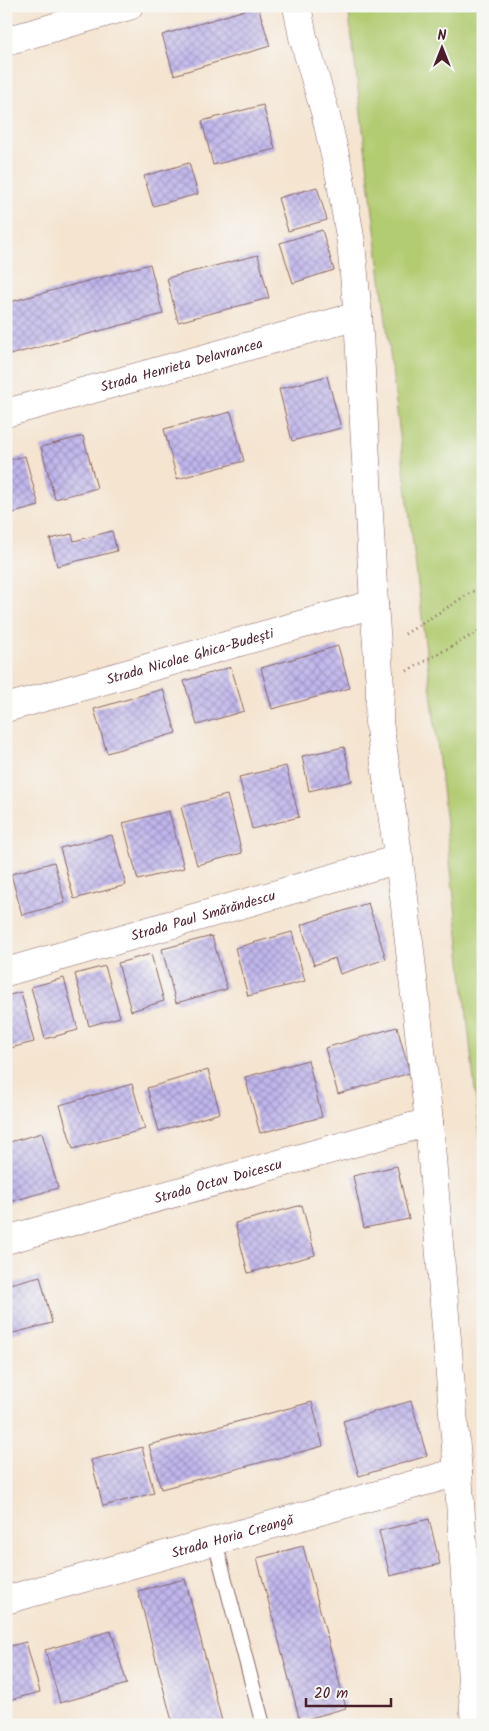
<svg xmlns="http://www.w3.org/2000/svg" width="489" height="1731" font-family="Kalam,sans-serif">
<defs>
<pattern id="building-cross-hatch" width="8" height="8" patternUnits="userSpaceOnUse" patternTransform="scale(1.25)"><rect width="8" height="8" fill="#bfb6ec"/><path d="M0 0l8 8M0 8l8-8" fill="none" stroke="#9d93bf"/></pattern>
</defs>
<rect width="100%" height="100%" fill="#f6f6f2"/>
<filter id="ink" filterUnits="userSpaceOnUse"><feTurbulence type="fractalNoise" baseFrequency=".02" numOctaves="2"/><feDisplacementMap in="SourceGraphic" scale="10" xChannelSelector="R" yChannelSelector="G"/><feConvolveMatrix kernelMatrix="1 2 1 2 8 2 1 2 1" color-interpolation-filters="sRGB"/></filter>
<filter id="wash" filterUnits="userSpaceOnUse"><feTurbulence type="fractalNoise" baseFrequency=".0096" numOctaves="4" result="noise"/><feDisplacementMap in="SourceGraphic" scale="20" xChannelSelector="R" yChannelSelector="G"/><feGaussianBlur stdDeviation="1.12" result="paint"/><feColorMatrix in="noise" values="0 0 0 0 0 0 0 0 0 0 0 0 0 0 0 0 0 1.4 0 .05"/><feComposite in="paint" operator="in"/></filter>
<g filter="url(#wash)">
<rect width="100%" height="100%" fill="#f5e4d0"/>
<path fill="#b2cc72" stroke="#7e764e" d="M348 6H483V1163L437 742Z"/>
<g id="blocks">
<g fill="url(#building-cross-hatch)">
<path d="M258 6 270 46 174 75 162 35Z"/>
<path d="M263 105 275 149 213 165 202 121Z"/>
<path d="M189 163 198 194 153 206 144 176Z"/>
<path d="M317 187 327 220 288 231 278 198Z"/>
<path d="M322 230 334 270 293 283 280 243Z"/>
<path d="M258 255 269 298 178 322 167 278Z"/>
<path d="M150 264 163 314 6 356V303Z"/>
<path d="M327 376 341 428 292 441 279 389Z"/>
<path d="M231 412 244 461 177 479 164 429Z"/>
<path d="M83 436 97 488 55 499 41 447Z"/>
<path d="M25 456 39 506 6 515V461Z"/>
<path d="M112 531 117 551 57 566 50 539 72 534 74 541Z"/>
<path d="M338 646 350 688 272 709 261 668Z"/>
<path d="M231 667 244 711 197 725 184 681Z"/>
<path d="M163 689 176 733 107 753 94 709Z"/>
<path d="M344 747 352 781 309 791 302 756Z"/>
<path d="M286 766 299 817 252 829 239 777Z"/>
<path d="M227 795 242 853 197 865 181 807Z"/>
<path d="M169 811 184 868 138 880 123 823Z"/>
<path d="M112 835 126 885 74 899 60 848Z"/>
<path d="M54 862 65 903 22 915 11 874Z"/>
<path d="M368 903 386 959 340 974 335 958 314 965 301 925Z"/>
<path d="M292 932 305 981 248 996 235 948Z"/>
<path d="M212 936 227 989 176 1003 162 949Z"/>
<path d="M151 954 164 1001 131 1011 118 963Z"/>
<path d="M105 966 120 1017 89 1026 75 974Z"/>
<path d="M64 978 78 1030 45 1039 31 987Z"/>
<path d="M21 992 34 1042 6 1049V996Z"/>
<path d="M397 1027 410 1073 338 1094 325 1048Z"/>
<path d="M308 1060 322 1117 260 1133 245 1077Z"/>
<path d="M208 1070 220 1113 159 1131 147 1088Z"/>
<path d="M132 1084 145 1129 73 1149 60 1105Z"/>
<path d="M42 1133 58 1188 6 1203V1143Z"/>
<path d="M397 1166 409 1219 364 1228 353 1176Z"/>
<path d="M302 1205 315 1255 248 1273 235 1223Z"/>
<path d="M40 1276 52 1323 6 1335V1285Z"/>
<path d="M411 1401 427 1456 359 1476 343 1421Z"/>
<path d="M312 1402 323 1446 161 1489 149 1445Z"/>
<path d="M142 1447 154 1493 103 1506 91 1460Z"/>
<path d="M429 1519 440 1564 390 1576 379 1531Z"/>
<path d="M303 1546 346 1708 300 1721 257 1558Z"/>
<path d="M185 1579 223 1725H173L138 1591Z"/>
<path d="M111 1631 127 1684 60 1703 45 1650Z"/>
<path d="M26 1642 40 1692 6 1701V1647Z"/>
</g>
</g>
</g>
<g filter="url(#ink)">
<use href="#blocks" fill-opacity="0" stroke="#866465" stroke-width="1"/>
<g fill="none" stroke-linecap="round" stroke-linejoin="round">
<defs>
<path id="lane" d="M215 1542 263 1725"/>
<g id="street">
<path d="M297 6 303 37 325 112 340 177 351 243 358 316 374 604 380 686 379 722 404 897 429 1122 458 1472 475 1725"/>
<path d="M6 41 129 6"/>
<path id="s1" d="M6 413 358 316"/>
<path id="s2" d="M6 708 374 604"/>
<path id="s3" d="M6 972 399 859"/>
<path id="s4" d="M6 1240 429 1122"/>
<path id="s5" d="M6 1600 458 1472"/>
</g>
</defs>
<use href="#lane" stroke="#866465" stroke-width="16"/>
<use href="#street" stroke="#866465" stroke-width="29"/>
<g stroke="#866465" stroke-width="3" stroke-dasharray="1 4" stroke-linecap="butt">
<path d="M405 634 483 585"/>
<path d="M407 671 483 629"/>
</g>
<use href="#lane" stroke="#fff" stroke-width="14"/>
<use href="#street" stroke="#fff" stroke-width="28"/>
</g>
</g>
<g text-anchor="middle" stroke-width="4" stroke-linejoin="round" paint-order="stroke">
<g font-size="14" fill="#4a1f2b" stroke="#f6f6f2">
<text dy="5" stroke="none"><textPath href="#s1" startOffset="182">Strada Henrieta Delavrancea</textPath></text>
<text dy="5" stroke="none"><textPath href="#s2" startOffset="191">Strada Nicolae Ghica-Budești</textPath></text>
<text dy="5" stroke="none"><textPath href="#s3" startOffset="205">Strada Paul Smărăndescu</textPath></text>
<text dy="5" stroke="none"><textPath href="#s4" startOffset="220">Strada Octav Doicescu</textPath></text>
<text dy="5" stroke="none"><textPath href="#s5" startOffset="235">Strada Horia Creangă</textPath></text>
</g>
</g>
<rect width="489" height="1731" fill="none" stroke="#f6f6f2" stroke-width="25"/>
<g transform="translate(442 48)" stroke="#f6f6f2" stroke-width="4" paint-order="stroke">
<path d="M0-4L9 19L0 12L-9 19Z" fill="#4a1f2b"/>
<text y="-8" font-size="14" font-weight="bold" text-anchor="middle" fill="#4a1f2b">N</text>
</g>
<path d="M306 1698v8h85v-8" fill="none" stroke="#4a1f2b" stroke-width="2.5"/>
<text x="314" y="1698" font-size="15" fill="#4a1f2b" stroke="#f6f6f2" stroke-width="4" paint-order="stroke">20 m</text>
</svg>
